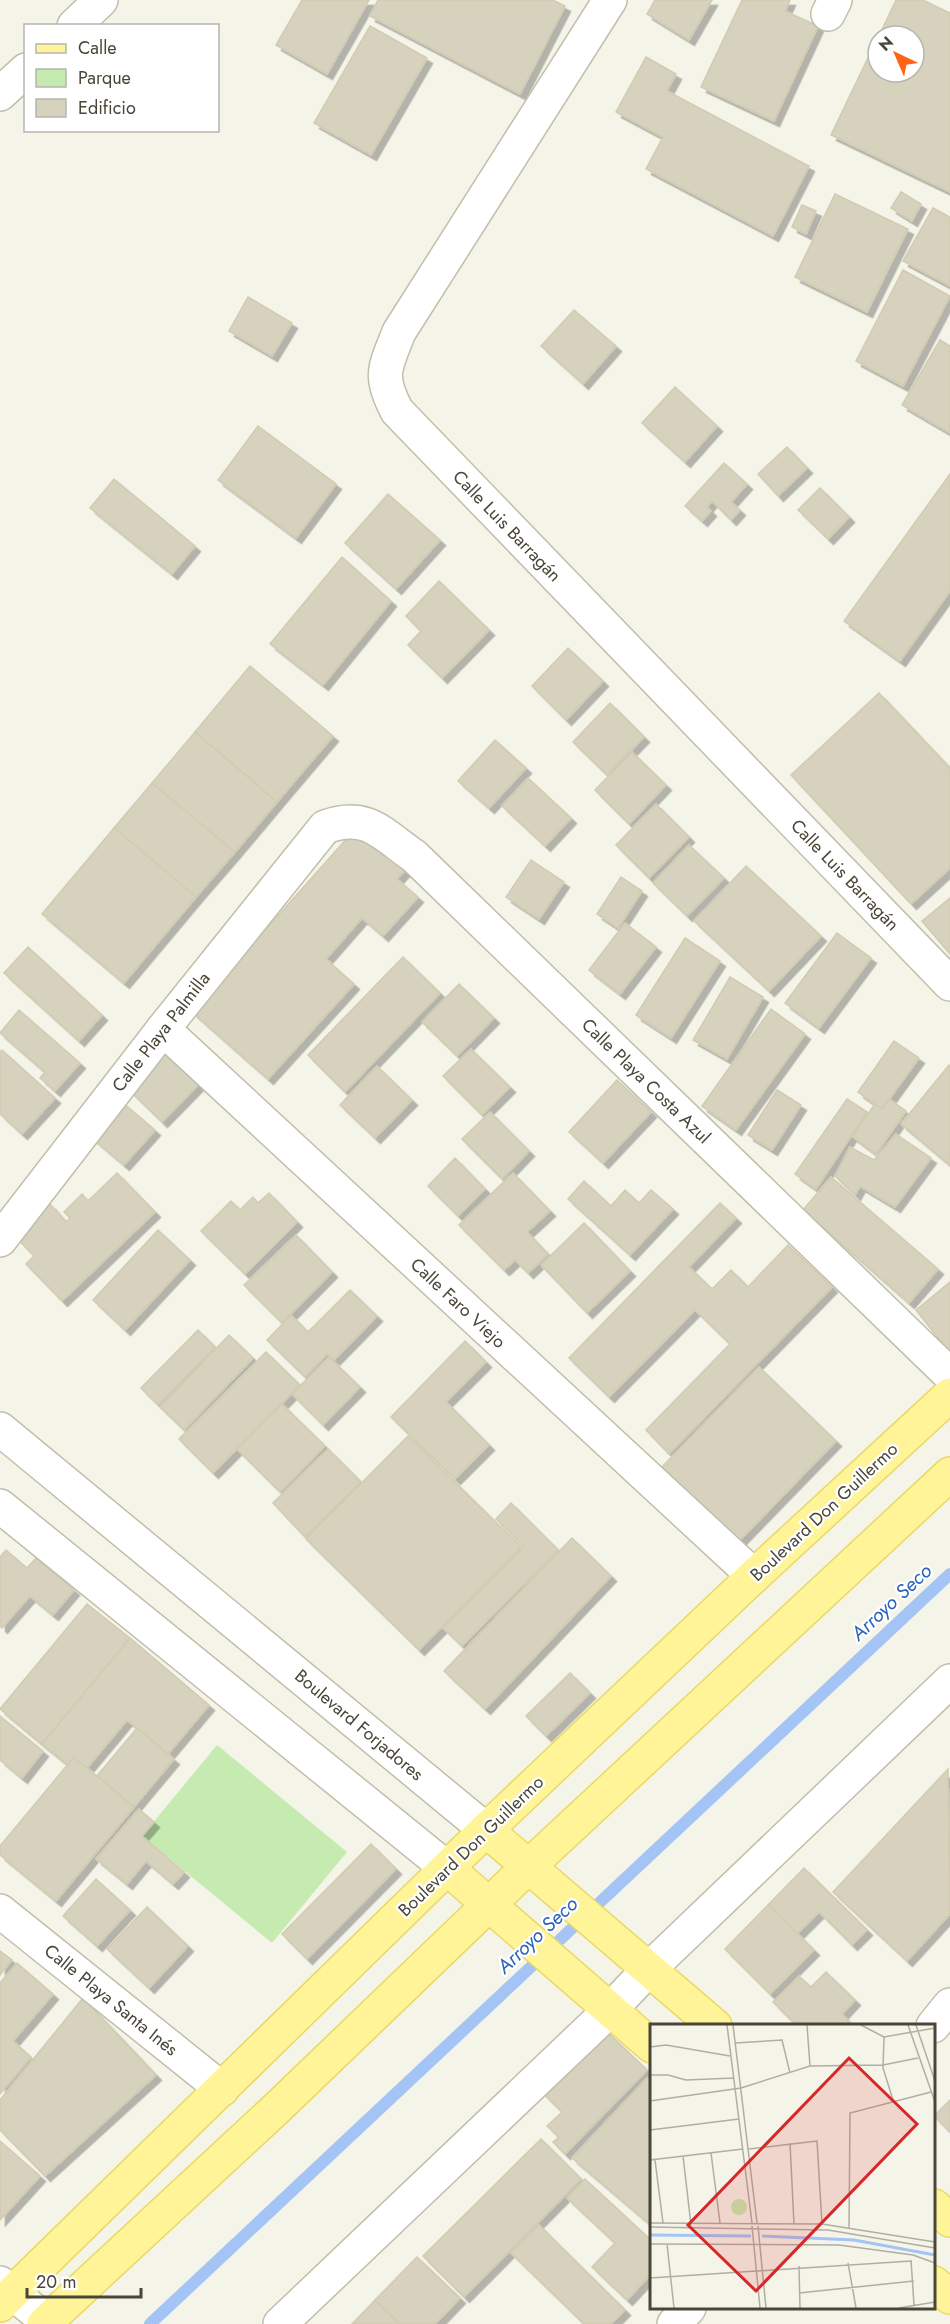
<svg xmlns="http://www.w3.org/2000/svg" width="950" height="2324" font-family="Jost,sans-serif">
<defs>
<filter id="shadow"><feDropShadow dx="5.5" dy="5.5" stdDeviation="0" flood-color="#0004"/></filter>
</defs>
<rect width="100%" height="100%" fill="#f5f4e9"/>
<path fill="#c6ebb0" d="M217 1745 347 1852 272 1943 142 1836Z"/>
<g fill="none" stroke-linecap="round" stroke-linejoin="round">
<path stroke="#a3c4f4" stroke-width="12" d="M150 2324 950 1574"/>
</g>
<g fill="#d7d2be" stroke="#d2cbb0" stroke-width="1.5" filter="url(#shadow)">
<path d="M302 0H369L327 74 276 45Z"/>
<path d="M378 0H553L565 6 520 94 370 16Z"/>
<path d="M655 0H712L689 40 647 14Z"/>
<path d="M742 0H790L785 11 818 26 774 121 701 87Z"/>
<path d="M896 0H923L950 13V192L831 135 878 37V72H914V36H879Z"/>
<path d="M370 26 427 58 371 155 314 123Z"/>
<path d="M646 57 676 74 667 91 809 166 773 236 646 169 663 137 616 112Z"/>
<path d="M901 192 921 204 912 221 891 208Z"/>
<path d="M835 194 908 229 867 312 795 277Z"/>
<path d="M802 205 816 211 806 234 792 227Z"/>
<path d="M933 208 950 217V286L903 261Z"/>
<path d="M903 270 950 296 903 386 856 361Z"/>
<path d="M248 297 292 323 272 356 229 331Z"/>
<path d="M574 310 616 346 583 384 541 346Z"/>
<path d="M940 340 950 346V433L902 405Z"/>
<path d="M675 387 717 426 685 462 642 423Z"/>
<path d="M258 426 336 484 296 538 218 480Z"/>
<path d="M787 447 807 468 778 496 758 474Z"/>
<path d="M724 463 747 484 731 502 740 510 731 520 712 501 707 507 711 511 702 521 685 506Z"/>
<path d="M950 474V591L900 661 844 621Z"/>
<path d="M114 479 195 546 172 574 90 508Z"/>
<path d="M820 488 849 517 828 539 798 510Z"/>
<path d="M388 494 440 540 396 589 345 543Z"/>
<path d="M342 557 391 601 323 685 270 644Z"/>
<path d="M439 581 489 630 442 678 408 645 421 631 406 616Z"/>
<path d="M568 648 603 681 566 720 532 686Z"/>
<path d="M250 666 333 736 277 802 195 732Z"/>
<path d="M879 693 950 768V868L911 904 791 775Z"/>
<path d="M610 703 644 737 607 775 573 742Z"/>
<path d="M195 732 277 802 235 852 152 783Z"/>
<path d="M495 740 526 768 489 808 458 781Z"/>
<path d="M632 752 666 785 629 824 595 790Z"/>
<path d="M528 778 571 818 545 846 502 806Z"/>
<path d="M152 783 235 852 196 897 114 828Z"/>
<path d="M656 804 689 837 649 878 616 845Z"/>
<path d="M357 827 405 870 397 879 418 897 383 936 362 918 326 959 354 984 268 1079 192 1012Z"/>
<path d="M114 828 196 897 124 983 42 914Z"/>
<path d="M689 845 724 878 687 916 653 883Z"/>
<path d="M531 860 564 882 539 919 506 897Z"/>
<path d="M746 866 821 936 769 991 694 921Z"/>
<path d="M621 877 642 891 618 928 597 914Z"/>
<path d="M950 898V954L922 921Z"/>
<path d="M625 923 656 947 620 994 589 970Z"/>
<path d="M837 933 871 958 819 1028 785 1003Z"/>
<path d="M685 938 720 961 671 1038 636 1015Z"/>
<path d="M28 947 102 1015 79 1041 4 973Z"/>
<path d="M403 957 440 993 345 1092 308 1055Z"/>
<path d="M730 977 763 997 727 1059 693 1040Z"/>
<path d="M459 984 494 1018 457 1056 422 1022Z"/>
<path d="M771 1009 805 1034 736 1130 702 1106Z"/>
<path d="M19 1010 80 1063 55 1091 40 1078 45 1072 0 1033Z"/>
<path d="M894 1041 919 1058 882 1109 858 1092Z"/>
<path d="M471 1049 510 1087 482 1115 443 1076Z"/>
<path d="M2 1050 55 1098 22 1134 0 1114V1052Z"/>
<path d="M164 1050 199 1084 162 1122 127 1088Z"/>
<path d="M949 1065 950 1066V1165L901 1124Z"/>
<path d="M377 1066 412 1100 375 1138 340 1105Z"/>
<path d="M617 1080 651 1112 603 1163 569 1132Z"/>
<path d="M777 1090 801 1105 772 1150 748 1135Z"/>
<path d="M847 1099 867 1112 816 1189 795 1174Z"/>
<path d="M889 1099 906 1111 876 1154 852 1136 875 1104 882 1109Z"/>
<path d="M122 1102 155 1130 124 1165 91 1137Z"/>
<path d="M490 1112 529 1151 502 1179 462 1139Z"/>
<path d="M896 1134 931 1158 895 1207 860 1186 855 1195 835 1176 850 1147 874 1160Z"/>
<path d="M455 1158 485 1189 458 1216 428 1186Z"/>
<path d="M117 1173 155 1212 62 1301 26 1264 34 1256 16 1237 50 1204 66 1222 70 1218 64 1212 82 1194 88 1201Z"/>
<path d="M513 1173 550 1211 527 1232 548 1254 528 1273 515 1260 504 1270 459 1225Z"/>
<path d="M831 1177 938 1269 909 1303 803 1210Z"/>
<path d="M584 1181 611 1206 625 1190 639 1203 651 1190 673 1209 630 1255 568 1199Z"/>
<path d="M269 1193 297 1222 245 1274 201 1231 231 1201 240 1210 253 1197 258 1203Z"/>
<path d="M720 1203 736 1218 689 1267 712 1289 731 1270 748 1287 788 1245 832 1287 669 1454 646 1430 730 1344 695 1310 609 1397 569 1358Z"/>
<path d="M584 1223 630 1271 587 1313 541 1265Z"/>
<path d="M158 1230 190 1260 125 1330 93 1300Z"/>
<path d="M296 1235 332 1272 282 1323 244 1285Z"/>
<path d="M950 1282V1353L916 1310Z"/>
<path d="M350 1290 377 1316 334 1360 327 1354 305 1377 267 1340 291 1315 308 1332Z"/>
<path d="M198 1330 215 1347 158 1405 141 1388Z"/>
<path d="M229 1335 253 1358 184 1430 160 1407Z"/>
<path d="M465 1341 486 1362 446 1402 489 1445 455 1479 391 1417Z"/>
<path d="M266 1352 300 1385 213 1473 179 1439Z"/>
<path d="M329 1357 360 1387 323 1425 292 1394Z"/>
<path d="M759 1367 836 1441 739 1541 662 1467Z"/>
<path d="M282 1404 325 1446 280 1492 237 1449Z"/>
<path d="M408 1436 521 1547 419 1650 306 1539Z"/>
<path d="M328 1449 361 1482 305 1537 273 1503Z"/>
<path d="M511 1503 558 1550 462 1646 443 1628 524 1547 496 1519Z"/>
<path d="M572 1538 611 1576 485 1709 444 1671Z"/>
<path d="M6 1550 27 1568 36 1558 74 1590 53 1615 30 1596 2 1628 0 1626V1557Z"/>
<path d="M87 1604 130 1638 42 1744 0 1709Z"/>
<path d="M130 1638 209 1705 168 1754 127 1720 87 1768 74 1757 68 1765 42 1744Z"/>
<path d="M570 1673 590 1693 546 1736 526 1716Z"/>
<path d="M0 1716 43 1751 22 1778 0 1760Z"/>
<path d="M137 1728 174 1759 134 1807 97 1776Z"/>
<path d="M74 1757 134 1807 56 1901 0 1855V1846Z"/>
<path d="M948 1769 950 1914 907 1961 833 1892Z"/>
<path d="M139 1809 154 1822 142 1836 184 1872 173 1884 146 1861 127 1884 96 1859Z"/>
<path d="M371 1844 396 1869 307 1959 282 1934Z"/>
<path d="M804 1868 867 1930 852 1945 819 1912 797 1934 768 1905Z"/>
<path d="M96 1879 130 1910 97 1946 63 1916Z"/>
<path d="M768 1905 814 1950 770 1994 725 1949Z"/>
<path d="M147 1907 188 1946 149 1988 107 1949Z"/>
<path d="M0 1951 12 1960 0 1975Z"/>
<path d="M17 1963 53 1994 13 2041 31 2057 0 2094V1983Z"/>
<path d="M826 1972 855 2000 842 2014 853 2026H797L773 2002 799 1976 811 1987Z"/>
<path d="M83 1998 156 2075 45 2176 0 2130V2100Z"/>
<path d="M602 2027 647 2070 565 2154 553 2142 559 2137 547 2126 562 2112 540 2090Z"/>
<path d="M647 2078 652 2083V2226L572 2158Z"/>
<path d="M950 2100V2132L934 2116Z"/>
<path d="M541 2139 581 2179 464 2297 423 2256Z"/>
<path d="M0 2141 40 2176 0 2220Z"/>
<path d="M585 2179 652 2241V2273L627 2300 592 2267 615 2243 567 2198Z"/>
<path d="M539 2225 625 2310 611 2324H584L511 2253Z"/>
<path d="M417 2257 460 2298 435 2324H400L375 2300Z"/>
<path d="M375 2300 400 2324H352Z"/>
</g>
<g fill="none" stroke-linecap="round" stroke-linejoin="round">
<defs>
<g id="minor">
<path d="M610 0 399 332C385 368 378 375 397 411L950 984"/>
<path d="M828 14 835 0"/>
<path d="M74 26 101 0"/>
<path d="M0 94 26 70"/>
<path d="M163 1029 754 1576"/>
<path d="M0 1240 163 1029 325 827C367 812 381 833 414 856L950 1375"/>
<path d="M0 1429 486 1830"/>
<path d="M0 1506 448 1869"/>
<path d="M0 1911 222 2089"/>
<path d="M933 2026 950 2005"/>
<path d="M0 2283 47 2321"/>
<path d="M280 2324 610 2010 648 1970 950 1681"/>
<path d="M674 2324 689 2308"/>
</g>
<g id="major">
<path d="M486 1830 715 2026"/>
<path d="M448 1869 652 2046"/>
<path d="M934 2206 950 2220"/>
<path d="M934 2283 950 2297"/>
<path d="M0 2305 486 1830 754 1576 950 1395"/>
<path d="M44 2324 276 2109 530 1865 950 1474"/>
</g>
</defs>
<use href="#minor" stroke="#c1beab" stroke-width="36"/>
<use href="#major" stroke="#e9d963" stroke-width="36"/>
<use href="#minor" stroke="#fff" stroke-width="33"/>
<use href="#major" stroke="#fff498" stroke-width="33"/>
</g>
<g text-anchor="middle" stroke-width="4.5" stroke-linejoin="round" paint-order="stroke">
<g font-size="18" fill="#494537" stroke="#fff">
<text transform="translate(507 526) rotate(46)" y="6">Calle Luis Barragán</text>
<text transform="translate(845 875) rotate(46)" y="6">Calle Luis Barragán</text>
<text transform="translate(161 1032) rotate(-52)" y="6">Calle Playa Palmilla</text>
<text transform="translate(646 1081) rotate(44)" y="6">Calle Playa Costa Azul</text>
<text transform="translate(458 1303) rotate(43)" y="6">Calle Faro Viejo</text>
<text transform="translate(824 1512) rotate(-43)" y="6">Boulevard Don Guillermo</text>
<text transform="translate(359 1725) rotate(40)" y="6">Boulevard Forjadores</text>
<text transform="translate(471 1846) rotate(-44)" y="6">Boulevard Don Guillermo</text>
<text transform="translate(111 2000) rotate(39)" y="6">Calle Playa Santa Inés</text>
</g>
<g font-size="20" font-style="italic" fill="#2a63bb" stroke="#fff">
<text transform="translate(891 1602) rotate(-43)" y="7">Arroyo Seco</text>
<text transform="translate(537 1935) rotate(-43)" y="7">Arroyo Seco</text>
</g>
</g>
<g transform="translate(650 2024)">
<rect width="285" height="285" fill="#f5f4e9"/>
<path d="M81 183a8 8 0 1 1 16 0a8 8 0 1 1-16 0Z" fill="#c6ebb0"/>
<path fill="none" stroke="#a3c4f4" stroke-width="3" d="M0 211 101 212M112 212 204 216 285 231"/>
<path fill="none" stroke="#b0aea2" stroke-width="1.5" d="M77 1 102 199M83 1 107 199M157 1 160 42M211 1 234 13 285 4M258 1 285 78M266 1 285 57M234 13 233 44 243 76M85 19 132 16 140 49M0 23 16 21 80 32M0 51H18L36 56 84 54M0 77 91 64 160 42 233 41 268 34M0 106 89 95M140 119 144 200M99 125 167 117 172 200M61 129 70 199M33 132 41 201M0 136 93 125M5 136 13 199M0 199 172 200 285 218M102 202 110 284M108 202 116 284M0 203 178 206 285 224M199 205 200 89 281 68M0 220 189 221 263 231 285 239M17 220 24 284M261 236 264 281M198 239 206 284M149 242 150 284M0 254 261 237M149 269 264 257M249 284 285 278"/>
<path fill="#d62828" fill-opacity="0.15" stroke="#d62828" stroke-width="3" d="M199 34 267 100 106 267 38 201Z"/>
<rect width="285" height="285" fill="none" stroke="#494537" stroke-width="3"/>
</g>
<rect x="24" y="24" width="195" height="108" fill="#ffffff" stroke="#b6b5af" stroke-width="1.5"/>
<rect x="36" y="44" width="30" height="9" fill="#fff498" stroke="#b6b5af" stroke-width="1.5"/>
<text x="78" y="54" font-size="18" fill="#494537">Calle</text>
<rect x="36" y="69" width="30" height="18" fill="#c6ebb0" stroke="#b6b5af" stroke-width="1.5"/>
<text x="78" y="84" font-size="18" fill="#494537">Parque</text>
<rect x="36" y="99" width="30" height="18" fill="#d7d2be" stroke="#b6b5af" stroke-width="1.5"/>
<text x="78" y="114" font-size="18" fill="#494537">Edificio</text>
<g transform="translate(896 54) rotate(316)"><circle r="28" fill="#ffffff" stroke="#b6b5af" stroke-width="1.5"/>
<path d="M0-4.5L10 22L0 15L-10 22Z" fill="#ff6316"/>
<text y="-9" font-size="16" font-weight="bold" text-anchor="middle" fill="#494537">N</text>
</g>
<path d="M27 2288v9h114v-9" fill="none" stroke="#494537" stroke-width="3"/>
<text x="36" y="2288" font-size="18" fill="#494537" stroke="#ffffff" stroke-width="4.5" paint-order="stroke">20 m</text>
</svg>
